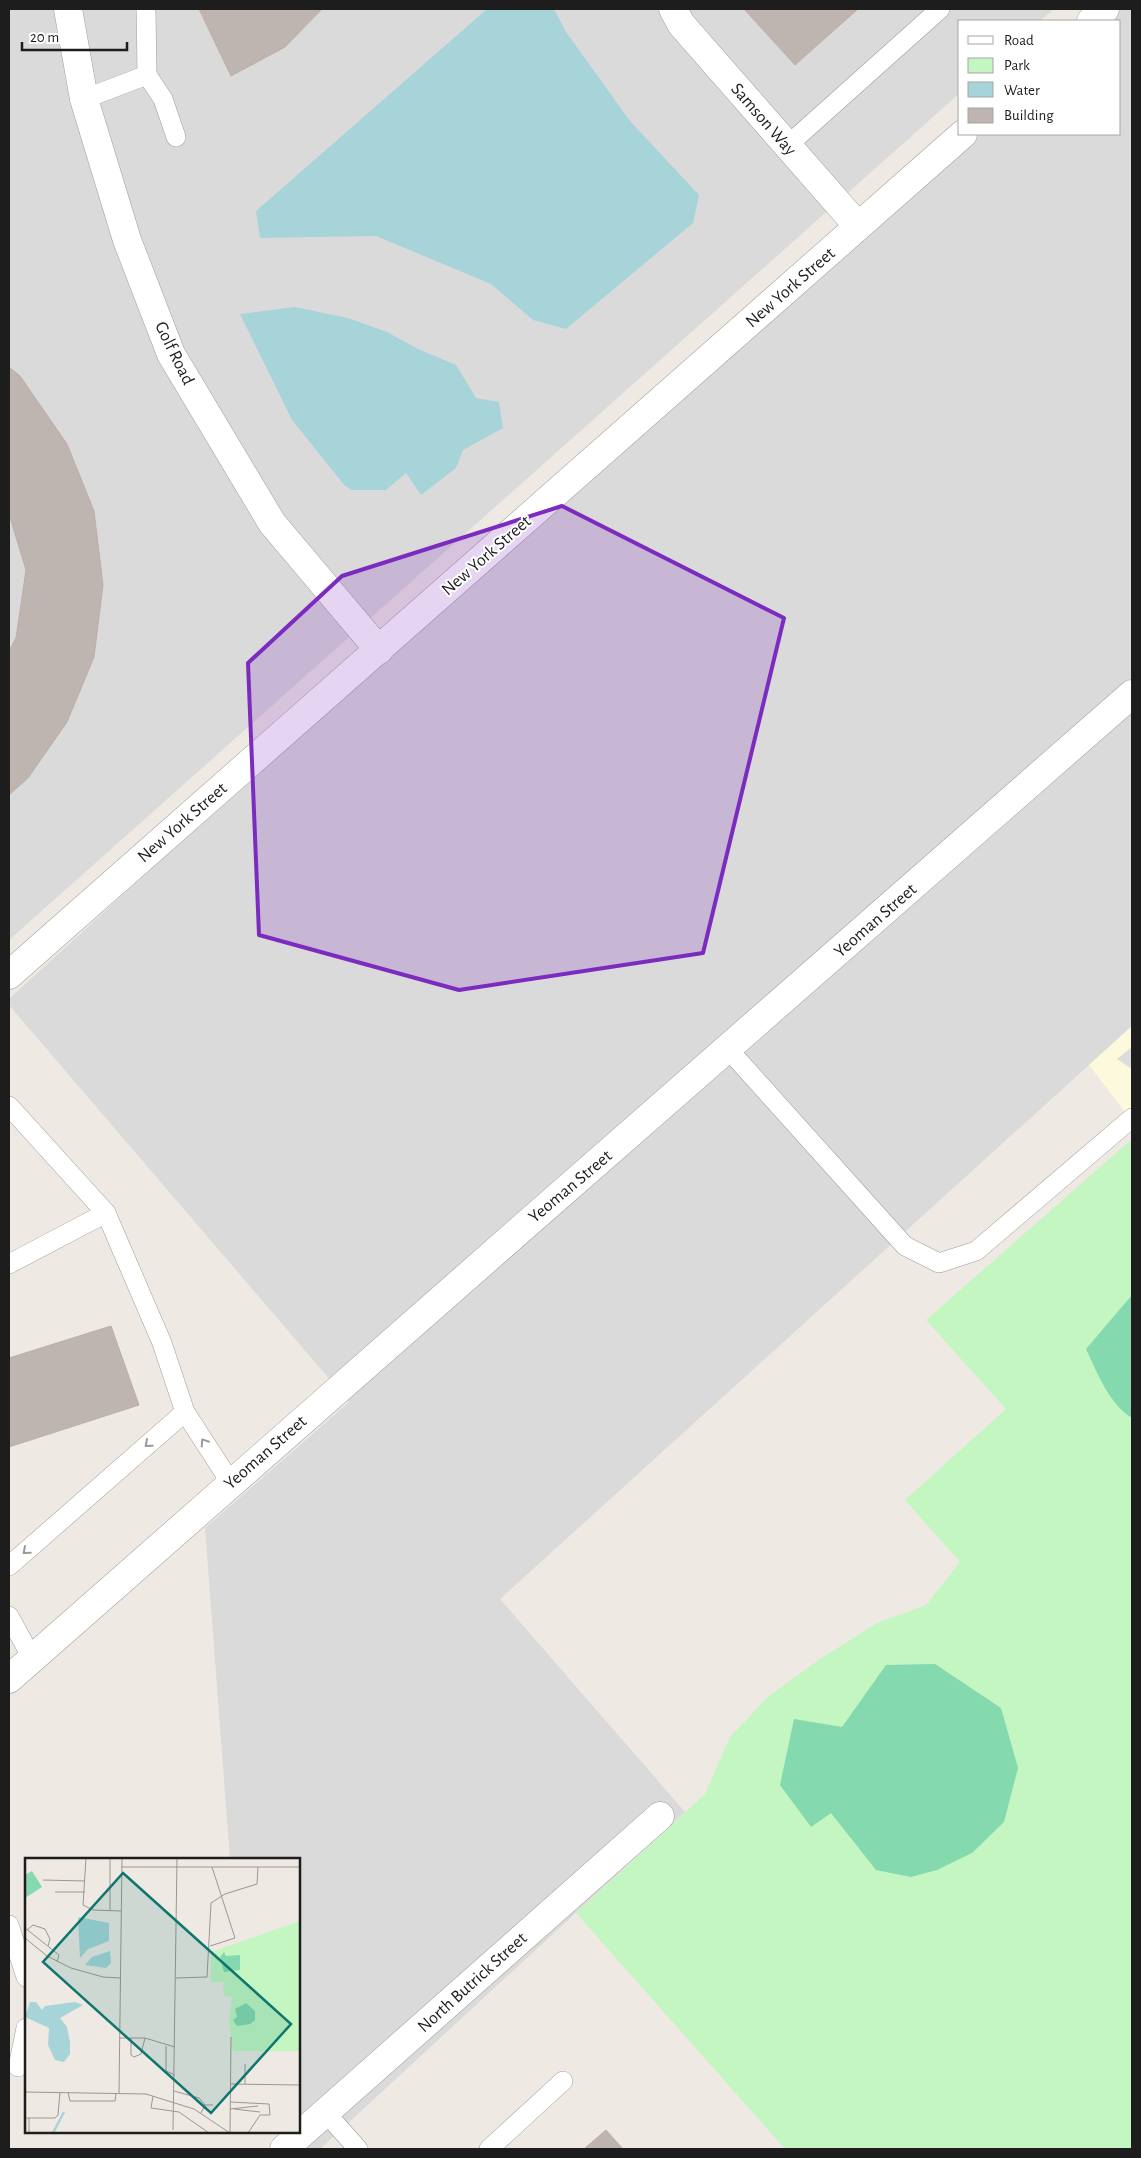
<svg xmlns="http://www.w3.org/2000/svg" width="1141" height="2158" font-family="'Alegreya Sans',sans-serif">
<rect width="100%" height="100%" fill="#eee9e3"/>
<g fill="#dbdada">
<path d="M9 9H1054L1040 21H960V93L9 940Z"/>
<path d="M1091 9H1132V1026L500 1599 685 1812 320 2149H301L299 2132V1859H230L205 1528 349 1402 9 1005V999L960 129V134H1120V21H1077Z"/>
</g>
<path fill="#fdf9dd" d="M1132 1026V1121L1089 1065Z"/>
<path fill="#c4f6c2" d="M1132 1139V2149H785L576 1913 705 1794 730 1737 769 1696 820 1659 877 1623 926 1605 960 1562 905 1500 1006 1409 926 1320Z"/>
<g fill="#85d9ae">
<path d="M1132 1295V1418C1109 1404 1097 1372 1086 1349Z"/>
<path d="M935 1664 1001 1708 1018 1768 1004 1822 972 1853 937 1870 911 1877 876 1870 831 1813 811 1827 780 1785 794 1719 842 1727 886 1665Z"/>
</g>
<path fill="#ddd" d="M1132 1047V1069L1117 1059Z"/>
<g fill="#a6d4d9">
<path d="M487 9H554L566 32 630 121 699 195 693 223 566 329 533 320 491 284 376 236 260 238 256 211Z"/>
<path d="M295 307 348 318 387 332 418 349 456 365 476 398 499 402 503 428 463 450 456 468 421 495 406 473 386 490H352L345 486 292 420 240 314Z"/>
</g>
<g fill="#beb4b0" stroke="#beaea7">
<path d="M199 9H322L285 47 231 76Z"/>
<path d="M744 9H858L795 65Z"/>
<path d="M9 367 20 376 67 444 94 511 103 585 94 657 67 722 28 778 9 795V651L16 638 26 570 9 514Z"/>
<path d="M111 1326 139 1405 9 1447V1358Z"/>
<path d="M606 2130 623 2149H584Z"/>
</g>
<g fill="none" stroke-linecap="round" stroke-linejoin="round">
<defs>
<g id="lane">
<path d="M147 75 163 99 176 137"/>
<path d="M84 99 147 75 146 9"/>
<path d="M788 145 940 9"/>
<path d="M728 1049 905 1246 939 1263 976 1251 1132 1118"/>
<path d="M9 1106 106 1213 162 1343 185 1412 231 1483"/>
<path d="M9 1264 106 1213"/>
<path d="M9 1566 185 1412"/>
<path d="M9 1616 32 1658"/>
<path d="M9 1925 26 1977"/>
<path d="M18 2067 26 2028"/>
<path d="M325 2112 358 2149"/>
<path d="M489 2149 563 2081"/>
</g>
<g id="street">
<path d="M68 9 84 99 127 240 171 354 272 523 379 650"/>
<path d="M673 9 681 24 858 226"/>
<path d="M1091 21 1105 9"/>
<path d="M9 975 963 134"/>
<path d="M9 1679C382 1349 758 1023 1132 694"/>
<path d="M284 2149 660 1816"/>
</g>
</defs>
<use href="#lane" stroke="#9e9e9e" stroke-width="20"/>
<use href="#street" stroke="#9e9e9e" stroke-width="29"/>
<use href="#lane" stroke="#fff" stroke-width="19"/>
<use href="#street" stroke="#fff" stroke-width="28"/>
</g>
<defs><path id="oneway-chevron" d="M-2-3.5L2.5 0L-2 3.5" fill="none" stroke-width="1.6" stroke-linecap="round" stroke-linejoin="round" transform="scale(1.25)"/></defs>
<g stroke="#999">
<use href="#oneway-chevron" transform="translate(204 1442) rotate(-123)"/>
<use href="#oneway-chevron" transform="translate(148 1444) rotate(139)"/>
<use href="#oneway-chevron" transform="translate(26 1551) rotate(139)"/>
</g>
<path fill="#7b2cbf" fill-opacity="0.2" stroke="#7b2cbf" stroke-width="4" stroke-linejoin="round" d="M562 506 784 618 703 953 459 990 259 935 248 663 342 576Z"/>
<g text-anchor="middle" stroke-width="4" stroke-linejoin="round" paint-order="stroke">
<g font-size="18" fill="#1d1d1d" stroke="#fff">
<text transform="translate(764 119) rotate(49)" y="6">Samson Way</text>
<text transform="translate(790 287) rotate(-41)" y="6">New York Street</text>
<text transform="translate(175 353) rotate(64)" y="6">Golf Road</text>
<text transform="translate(486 555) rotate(-41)" y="6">New York Street</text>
<text transform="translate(182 822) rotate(-41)" y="6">New York Street</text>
<text transform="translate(875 920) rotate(-41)" y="6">Yeoman Street</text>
<text transform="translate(570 1186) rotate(-40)" y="6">Yeoman Street</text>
<text transform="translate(265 1452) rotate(-41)" y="6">Yeoman Street</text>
<text transform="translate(472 1982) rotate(-42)" y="6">North Butrick Street</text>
</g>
</g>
<g transform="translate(25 1858)">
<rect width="275" height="275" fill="#eee9e3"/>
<path d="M275 63V193H208L204 163 207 139 199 138 198 124H186V94Z" fill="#c4f6c2"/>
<path d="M7 13 17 29 0 40V17ZM199 94 201 98 215 97V112L199 114 195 99ZM221 145 230 153V162L225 166 212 168 208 162 212 159 210 151Z" fill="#85d9ae"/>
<path d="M53 59 84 65V83L63 91 55 100ZM85 93 86 105 81 110 60 107 67 99ZM5 144H11L17 152 20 148 50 144 58 147 35 160 42 169 45 184V196L39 204 30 202 23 187 24 170 0 159Z" fill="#a6d4d9"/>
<path fill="none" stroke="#a6d4d9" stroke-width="2.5" d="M28 275 39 254"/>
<path fill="none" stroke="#9a9794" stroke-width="1" d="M61 0 58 47 68 52 96 53M96 9H275M18 22 60 23M30 34H60M85 52V0M0 70 34 97 32 104M2 72 8 67 20 71 25 81 23 88M0 80 22 98 46 110 78 119 95 120M185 88 210 80 187 9M151 120 182 119 186 45 200 36 232 26 233 9M95 180H120L150 189M106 180V197L109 199 116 196 120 180M141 188V213L150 217M220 206V226M206 226 275 227M149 233 174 240 180 247M0 234 121 236 169 251 205 275M43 234 45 243H90L91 235M94 235 97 0M128 238 126 250 154 254 184 275M205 244 244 246 245 257H235L223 275M205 251 233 248M209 251 235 254M176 255 180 247H188M0 260H4V275M4 260H30L33 257 35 234M148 272 152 0M205 275 206 179"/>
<path fill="#0f766e" fill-opacity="0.15" stroke="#0f766e" stroke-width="2.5" d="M98 15 266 166 186 255 18 104Z"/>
<rect width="275" height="275" fill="none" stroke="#1d1d1d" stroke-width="2.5"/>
</g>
<rect width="1141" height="2158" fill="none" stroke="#1d1d1d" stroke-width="20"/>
<rect x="958" y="20" width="162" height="115" fill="#ffffff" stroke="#a5a5a5"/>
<rect x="968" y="36" width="25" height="8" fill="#ffffff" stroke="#a5a5a5"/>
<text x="1004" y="45" font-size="15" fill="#1d1d1d">Road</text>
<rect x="968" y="58" width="25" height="15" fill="#c4f6c2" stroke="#a5a5a5"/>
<text x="1004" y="70" font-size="15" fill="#1d1d1d">Park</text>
<rect x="968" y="82" width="25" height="15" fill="#a6d4d9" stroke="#a5a5a5"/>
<text x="1004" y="95" font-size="15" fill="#1d1d1d">Water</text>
<rect x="968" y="108" width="25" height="15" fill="#beb4b0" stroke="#a5a5a5"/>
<text x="1004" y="120" font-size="15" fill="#1d1d1d">Building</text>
<path d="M22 42v8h105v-8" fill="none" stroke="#1d1d1d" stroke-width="2.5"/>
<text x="30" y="42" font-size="15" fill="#1d1d1d" stroke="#ffffff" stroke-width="4" paint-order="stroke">20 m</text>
</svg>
